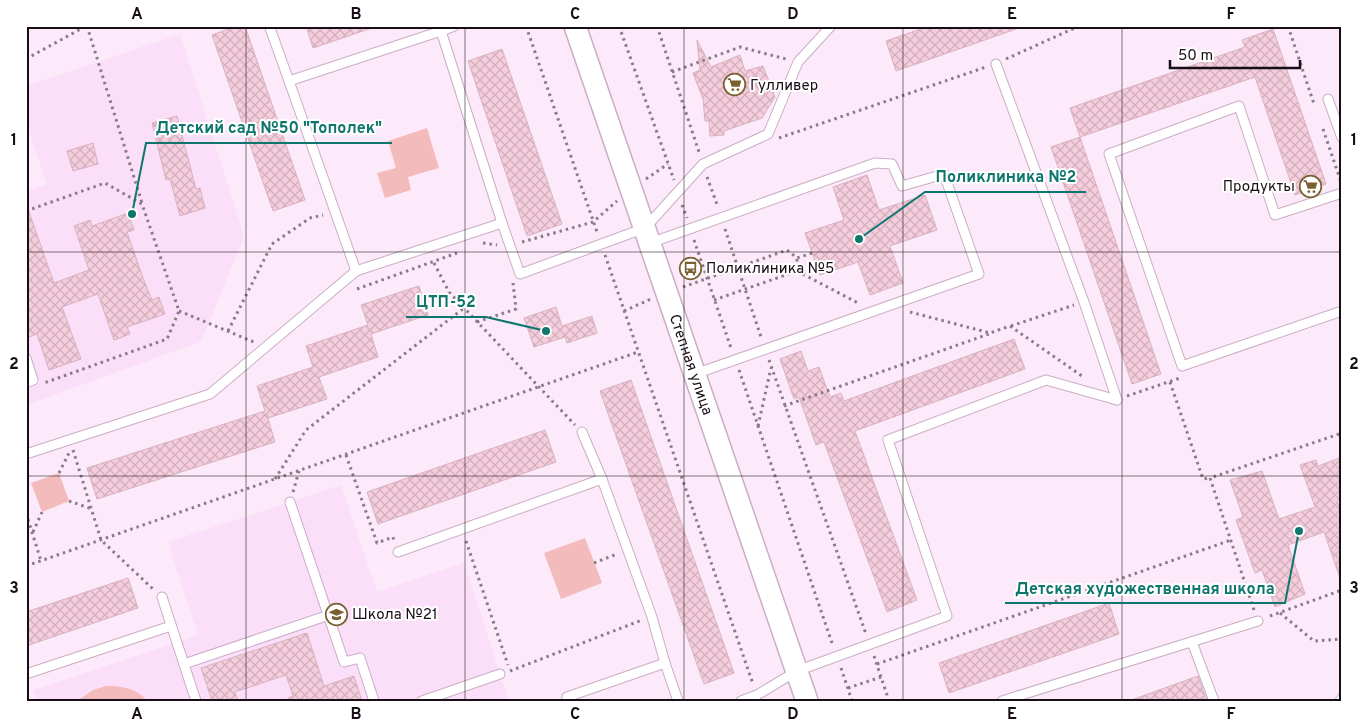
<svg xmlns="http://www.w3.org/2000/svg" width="1368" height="727" font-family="Overpass,sans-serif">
<defs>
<pattern id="building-cross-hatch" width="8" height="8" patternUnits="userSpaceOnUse" patternTransform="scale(1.25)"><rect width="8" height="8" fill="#f5cddc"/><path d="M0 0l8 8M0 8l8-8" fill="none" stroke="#d1afbc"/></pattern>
</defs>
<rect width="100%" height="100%" fill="#fceafa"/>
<g fill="#fbdef7">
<path d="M180 34 244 236 209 323 200 342 26 405V192L47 184 26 122V86Z"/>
<path d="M341 485 377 592 464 563 509 701H37L33 690 198 635 168 542Z"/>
</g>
<g fill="#f4bbbd">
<path d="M427 128 439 168 408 177 411 190 385 198 377 173 396 168 388 141Z"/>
<path d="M59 473 69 501 42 512 31 483Z"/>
<path d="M585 538 602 583 561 599 544 553Z"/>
<path d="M106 686C121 686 137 688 147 701H77L93 690Z"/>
</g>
<g fill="url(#building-cross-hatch)" stroke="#d8b2c1">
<path d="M237 26H245L305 200 273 211 212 35Z"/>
<path d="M306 26H368L369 29 313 48Z"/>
<path d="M929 26H1019V28L896 71 886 41Z"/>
<path d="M1273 29 1326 184 1295 195 1255 77 1080 137 1070 108 1245 47 1242 40Z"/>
<path d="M697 40 711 67 740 55 745 71 763 66 775 97 762 118 724 131V135L710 136 709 121H705L703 99 693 73 700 70Z"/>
<path d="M502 49 562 224 527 236 468 61Z"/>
<path d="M177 116 196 189 200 188 205 208 180 216 170 179 166 180 152 123Z"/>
<path d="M1080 137 1161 374 1132 384 1051 147Z"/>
<path d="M93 143 98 164 73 171 67 151Z"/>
<path d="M867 175 879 210 925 195 937 230 890 246 903 283 870 295 858 262 820 275 805 233 844 220 833 187Z"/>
<path d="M28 209 54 283 89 270 74 226 90 220 92 226 128 213 134 230 127 232 143 278 152 300 159 297 165 314 127 327 130 334 114 340 98 294 62 307 81 359 49 370 37 334 29 337 26 328V210Z"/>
<path d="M419 286 428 315 371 334 378 357 319 377 327 399 268 418 267 415 275 442 97 499 87 468 265 411 257 386 313 367 306 346 368 325 361 305Z"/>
<path d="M556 307 562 326 592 316 597 333 567 343 565 337 534 347 524 318Z"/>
<path d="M1014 339 1025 369 855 431 917 600 887 612 824 442 816 445 799 397 794 399 780 359 801 351 808 371 819 367 830 397 841 393 844 401Z"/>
<path d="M631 380 734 673 704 684 600 391Z"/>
<path d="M545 430 556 462 378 524 367 492Z"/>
<path d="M1342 457V499L1337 501 1342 513V578H1340L1324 532 1288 545 1305 594 1275 607 1262 570 1255 573 1236 520 1243 517 1230 480 1262 471 1279 519 1315 507 1300 465 1316 460 1318 466Z"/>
<path d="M128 578 138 608 26 646V612Z"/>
<path d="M1109 603 1119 634 949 693 939 663Z"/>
<path d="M307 633 324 686 354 676 362 701H289L288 698 293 696 286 675 235 692 238 701H212L201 668Z"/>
<path d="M1198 676 1207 701H1134V699Z"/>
</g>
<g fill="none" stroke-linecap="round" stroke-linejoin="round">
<defs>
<g id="service">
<path d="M270 28 289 81"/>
<path d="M441 31 454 26"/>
<path d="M996 64 1084 302 1117 400"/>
<path d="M1328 99 1342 138"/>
<path d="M1342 193 1275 215 1239 106 1109 154 1182 366 1342 311"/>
<path d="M650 243 875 163 892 164 902 186 944 174 979 274 695 374"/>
<path d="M356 271 289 81 441 31 502 223"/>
<path d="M26 358 33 380 26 383"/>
<path d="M582 432 602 479"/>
<path d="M26 454 210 394 356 271 502 223 520 274 645 228 703 164 768 134 798 62 831 26"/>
<path d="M290 502 344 662 360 658 374 701"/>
<path d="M398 552 602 479 652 617 665 663"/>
<path d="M162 597 196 701"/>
<path d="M1192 642 1214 701"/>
<path d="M184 664 329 615"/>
<path d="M26 674 171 626"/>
<path d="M422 701 500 674"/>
<path d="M567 701V697L665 663 678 701"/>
<path d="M741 701 757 695 797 671 947 616 888 440 1046 380 1117 400"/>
<path d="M1002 701 1258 621"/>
<path d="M1340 701 1342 698"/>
</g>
<g id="tertiary">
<path id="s1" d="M575 26 807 701"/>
</g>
</defs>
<use href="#service" stroke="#caadc6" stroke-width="11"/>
<use href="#tertiary" stroke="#caadc6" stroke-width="24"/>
<g stroke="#897b88" stroke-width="3" stroke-dasharray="2.5 4" stroke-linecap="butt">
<path d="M87 26 142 203"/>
<path d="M526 26 597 232"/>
<path d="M619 26 674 180"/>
<path d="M657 26 699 152"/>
<path d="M1288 26 1314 104"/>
<path d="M26 59 86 26"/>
<path d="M1006 59 1079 26"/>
<path d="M672 72 740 47 786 59"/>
<path d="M1323 129 1341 182"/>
<path d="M779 138 986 67"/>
<path d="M707 177 718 207"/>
<path d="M646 179 668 164"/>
<path d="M682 205 687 218"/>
<path d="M26 211 105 183 142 204 179 311 167 339 44 383"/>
<path d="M725 229 761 337"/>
<path d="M694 240 731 348"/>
<path d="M522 242 593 222 617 201"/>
<path d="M483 243 497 245"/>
<path d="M605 255 753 684"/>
<path d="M434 263 449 292 575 425"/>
<path d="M797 271 858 303"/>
<path d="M683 287 787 250 797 258 812 253"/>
<path d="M357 289 457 253"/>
<path d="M714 300 797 271V258"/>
<path d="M179 311 254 342"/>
<path d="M624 311 651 299"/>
<path d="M910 312 990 333 1010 326 1082 376"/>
<path d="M477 322 516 309 513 283"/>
<path d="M1011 326 1074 305"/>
<path d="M228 331 272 244 310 218 323 215"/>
<path d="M769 360 866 634"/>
<path d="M739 370 833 646"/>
<path d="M1170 382 1203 479 1210 478"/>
<path d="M1127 396 1180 378"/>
<path d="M784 406 989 334"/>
<path d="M758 426 771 368"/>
<path d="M73 450 101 540 153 589"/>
<path d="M346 455 377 543 393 537 394 542"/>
<path d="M59 473 69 453"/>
<path d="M275 479 306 430 464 308"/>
<path d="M26 481 31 483"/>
<path d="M293 492 299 471"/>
<path d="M69 501 92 509"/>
<path d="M26 513 41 561"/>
<path d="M33 532 42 512"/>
<path d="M466 541 508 665"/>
<path d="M594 563 617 554"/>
<path d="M26 566 638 352"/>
<path d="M1254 610 1210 478 1342 433"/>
<path d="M1280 613 1314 641 1342 639"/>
<path d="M1270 616 1342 590"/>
<path d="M874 656 889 701"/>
<path d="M877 664 1231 540"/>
<path d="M841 668 852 701"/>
<path d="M510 671 642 620"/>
<path d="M848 688 881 677"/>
</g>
<use href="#service" stroke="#fff" stroke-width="9"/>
<use href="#tertiary" stroke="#fff" stroke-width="21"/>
</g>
<path fill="none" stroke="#180e17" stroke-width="1" stroke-opacity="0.55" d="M246 26V701M465 26V701M684 26V701M903 26V701M1122 26V701M26 252H1342M26 476H1342"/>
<defs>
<symbol id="supermarket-ring" viewBox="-11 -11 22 22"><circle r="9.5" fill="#fff" stroke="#796132" stroke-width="1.5"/><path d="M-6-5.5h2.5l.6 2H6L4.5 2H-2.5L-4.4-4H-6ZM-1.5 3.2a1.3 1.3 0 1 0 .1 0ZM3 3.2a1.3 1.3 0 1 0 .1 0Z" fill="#796132"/></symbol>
<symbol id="bus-ring" viewBox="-11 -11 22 22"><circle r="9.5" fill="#fff" stroke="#796132" stroke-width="1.5"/><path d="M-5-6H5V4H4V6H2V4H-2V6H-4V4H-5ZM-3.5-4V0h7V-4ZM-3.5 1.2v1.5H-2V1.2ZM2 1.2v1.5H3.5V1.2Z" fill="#796132"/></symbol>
<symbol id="school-ring" viewBox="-11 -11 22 22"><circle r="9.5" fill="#fff" stroke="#796132" stroke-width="1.5"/><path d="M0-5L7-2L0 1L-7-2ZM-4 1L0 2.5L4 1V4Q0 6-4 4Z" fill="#796132"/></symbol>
</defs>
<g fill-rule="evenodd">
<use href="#supermarket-ring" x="722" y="72" width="25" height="25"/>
<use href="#supermarket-ring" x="1298" y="174" width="25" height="25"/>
<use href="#bus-ring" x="678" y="256" width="25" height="25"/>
<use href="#school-ring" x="324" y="602" width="25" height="25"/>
</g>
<g text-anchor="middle" stroke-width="4" stroke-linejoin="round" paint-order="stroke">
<g font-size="15" fill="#180e17" stroke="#fff" text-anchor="start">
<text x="750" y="90">Гулливер</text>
<text x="1295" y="191" text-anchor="end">Продукты</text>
<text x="706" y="273">Поликлиника №5</text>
<text x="352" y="619">Школа №21</text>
</g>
<g font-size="15" fill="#180e17" stroke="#fff">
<text dy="5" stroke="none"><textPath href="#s1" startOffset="358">Степная улица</textPath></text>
</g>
</g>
<path fill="none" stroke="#0f766e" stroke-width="2" d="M132 214L146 143H392M859 239L925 192H1086M546 331L486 317H406M1299 531L1285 603H1005"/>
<g fill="#0f766e" stroke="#fff" stroke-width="2">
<circle cx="132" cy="214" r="5"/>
<circle cx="859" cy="239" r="5"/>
<circle cx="546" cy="331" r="5"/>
<circle cx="1299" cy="531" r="5"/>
</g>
<g font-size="16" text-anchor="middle" font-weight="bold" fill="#0f766e" stroke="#fff" stroke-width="4" stroke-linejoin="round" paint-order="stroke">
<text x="269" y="133">Детский сад №50 "Тополек"</text>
<text x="1006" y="182">Поликлиника №2</text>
<text x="446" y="307">ЦТП-52</text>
<text x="1145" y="594">Детская художественная школа</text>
</g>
<rect width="1368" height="727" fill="none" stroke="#ffffff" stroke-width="55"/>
<path d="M1170 60v8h130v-8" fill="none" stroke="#180e17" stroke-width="2.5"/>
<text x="1178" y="60" font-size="15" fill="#180e17" stroke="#ffffff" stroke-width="4" paint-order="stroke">50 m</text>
<rect x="28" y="28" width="1312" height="672" fill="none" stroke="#180e17" stroke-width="2"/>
<g font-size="16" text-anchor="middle" font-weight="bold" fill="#180e17">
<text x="137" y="19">A</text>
<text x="356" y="19">B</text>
<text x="575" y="19">C</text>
<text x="793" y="19">D</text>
<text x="1012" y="19">E</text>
<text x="1231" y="19">F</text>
<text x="14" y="145">1</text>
<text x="1354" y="145">1</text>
<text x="14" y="369">2</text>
<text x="1354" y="369">2</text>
<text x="14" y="593">3</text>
<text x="1354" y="593">3</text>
<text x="137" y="719">A</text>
<text x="356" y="719">B</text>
<text x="575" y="719">C</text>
<text x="793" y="719">D</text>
<text x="1012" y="719">E</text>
<text x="1231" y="719">F</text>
</g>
</svg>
